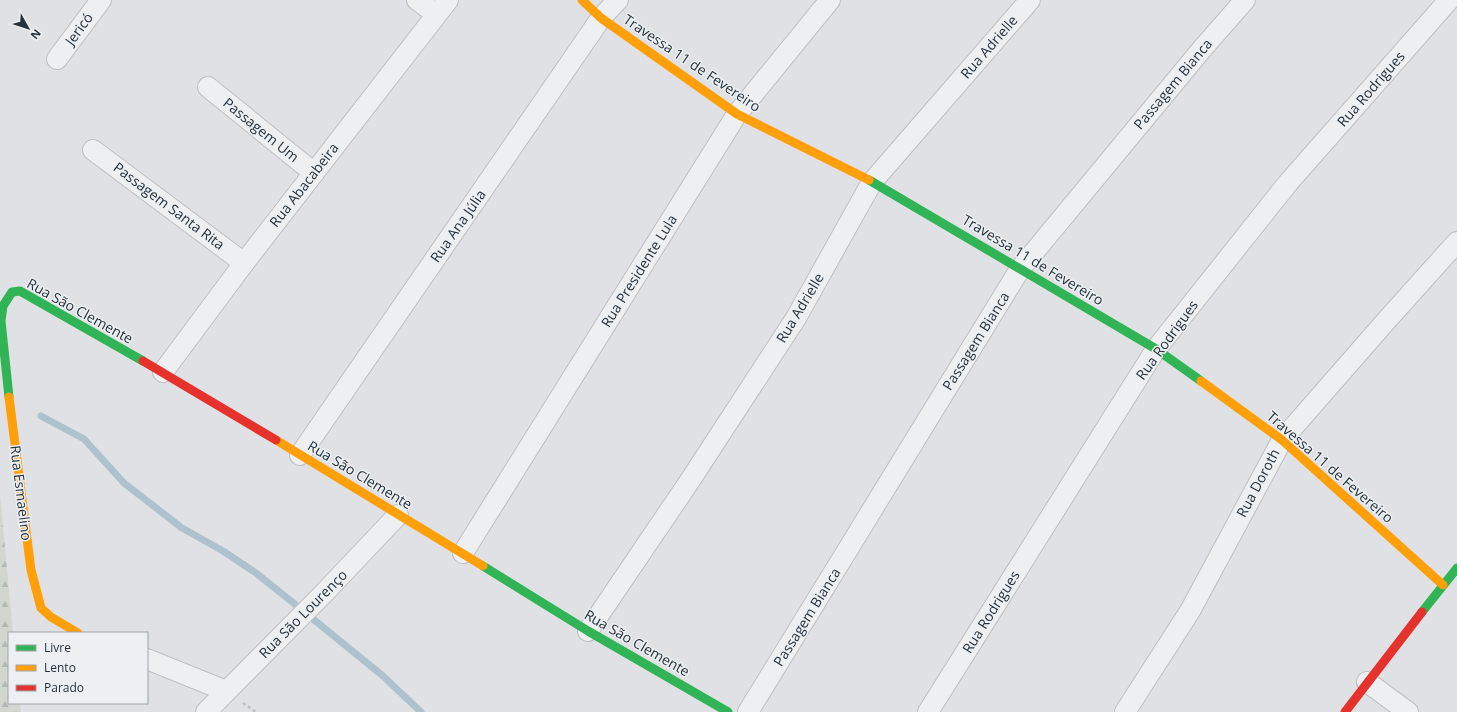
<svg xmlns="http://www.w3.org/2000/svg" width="1457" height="712" font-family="'Open Sans',sans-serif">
<defs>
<pattern id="forest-firs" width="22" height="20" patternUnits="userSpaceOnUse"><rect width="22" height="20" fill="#d1d7cf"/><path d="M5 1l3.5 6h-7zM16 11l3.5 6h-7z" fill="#b3b9b3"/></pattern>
</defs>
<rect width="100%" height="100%" fill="#dfe1e4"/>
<path fill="url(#forest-firs)" d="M0 495 13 633H9V703H20L21 712H0Z"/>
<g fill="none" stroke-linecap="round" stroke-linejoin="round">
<path stroke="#aec2ce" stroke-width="7" d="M41 416 84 439 124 483 182 528 223 551 256 573 286 597 383 676 421 712"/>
<defs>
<g id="street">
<path d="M417 0 436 14"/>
<path d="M57 59 101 0"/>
<path d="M208 87 314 173"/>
<path d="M93 150 244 263"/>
<path d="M163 372 244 263 448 0"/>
<path d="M300 455 601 18 618 0"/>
<path d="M463 553 737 114 830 0"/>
<path d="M588 631 689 482 796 318 872 182 1030 0"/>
<path d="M147 659 226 691"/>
<path d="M1367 682 1408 712"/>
<path d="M206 712 326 591 398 515"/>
<path d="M748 712 1020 269 1202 49 1245 0"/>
<path d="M928 712 1156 349 1288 183 1449 0"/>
<path d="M1125 712 1190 611 1282 440 1386 321 1457 242"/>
</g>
</defs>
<use href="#street" stroke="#bdbfc2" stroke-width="22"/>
<path stroke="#bdc1c4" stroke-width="2.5" stroke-dasharray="3 3" stroke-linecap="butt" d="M243 703 256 712"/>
<use href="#street" stroke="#eeeff0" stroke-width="20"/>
<g stroke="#30b455" stroke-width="9">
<path d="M869 180 1156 349 1201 381"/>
<path d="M9 397 1 321 3 306 12 292 20 291 143 361"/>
<path d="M483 566 588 631 728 712"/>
<path d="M1422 612 1457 568"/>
</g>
<g stroke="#ff9f0a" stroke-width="9">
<path d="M582 0 601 18 737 114 869 180"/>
<path d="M1201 381 1282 440 1443 585"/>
<path d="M9 397 31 570 41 608 51 617 78 633"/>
<path d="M276 440 483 566"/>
</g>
<g stroke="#e5322d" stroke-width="9">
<path d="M143 361 276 440"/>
<path d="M1345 712 1422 612"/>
</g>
</g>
<g text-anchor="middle" stroke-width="3" stroke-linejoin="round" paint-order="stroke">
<g font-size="14" fill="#27313b" stroke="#ecf0f3">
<text transform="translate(79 29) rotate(-54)" y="5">Jericó</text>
<text transform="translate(989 47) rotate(-49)" y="5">Rua Adrielle</text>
<text transform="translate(692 63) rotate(34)" y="5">Travessa 11 de Fevereiro</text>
<text transform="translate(1173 84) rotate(-50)" y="5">Passagem Bianca</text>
<text transform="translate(1371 89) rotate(-49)" y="5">Rua Rodrigues</text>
<text transform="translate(261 130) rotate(39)" y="5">Passagem Um</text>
<text transform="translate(304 185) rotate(-52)" y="5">Rua Abacabeira</text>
<text transform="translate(169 206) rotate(37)" y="5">Passagem Santa Rita</text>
<text transform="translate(458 226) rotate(-55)" y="5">Rua Ana Júlia</text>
<text transform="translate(1033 260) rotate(31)" y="5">Travessa 11 de Fevereiro</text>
<text transform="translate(639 271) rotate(-58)" y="5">Rua Presidente Lula</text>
<text transform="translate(800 308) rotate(-59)" y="5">Rua Adrielle</text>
<text transform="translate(80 311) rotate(29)" y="5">Rua São Clemente</text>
<text transform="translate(1167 340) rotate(-54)" y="5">Rua Rodrigues</text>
<text transform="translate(976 341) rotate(-58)" y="5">Passagem Bianca</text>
<text transform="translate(1330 467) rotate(41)" y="5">Travessa 11 de Fevereiro</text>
<text transform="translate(360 475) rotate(31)" y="5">Rua São Clemente</text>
<text transform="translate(1258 483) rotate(-62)" y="5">Rua Doroth</text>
<text transform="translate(21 493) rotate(83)" y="5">Rua Esmaelino</text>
<text transform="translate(991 612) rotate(-58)" y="5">Rua Rodrigues</text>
<text transform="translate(303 614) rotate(-45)" y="5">Rua São Lourenço</text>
<text transform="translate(807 617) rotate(-58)" y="5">Passagem Bianca</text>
<text transform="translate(637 643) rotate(30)" y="5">Rua São Clemente</text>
</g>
</g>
<rect x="8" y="632" width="140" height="72" fill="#ecf0f3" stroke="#9da4a9"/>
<rect x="16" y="645" width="20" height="6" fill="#30b455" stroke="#9da4a9"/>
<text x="44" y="652" font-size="12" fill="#27313b">Livre</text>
<rect x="16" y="665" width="20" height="6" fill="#ff9f0a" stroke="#9da4a9"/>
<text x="44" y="672" font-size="12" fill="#27313b">Lento</text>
<rect x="16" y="685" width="20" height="6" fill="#e5322d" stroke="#9da4a9"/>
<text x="44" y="692" font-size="12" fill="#27313b">Parado</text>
<g transform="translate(28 28) rotate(129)" stroke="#ecf0f3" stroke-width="3" paint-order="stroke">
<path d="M0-3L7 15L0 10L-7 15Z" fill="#27313b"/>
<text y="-6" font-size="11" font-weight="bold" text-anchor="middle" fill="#27313b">N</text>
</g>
</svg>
